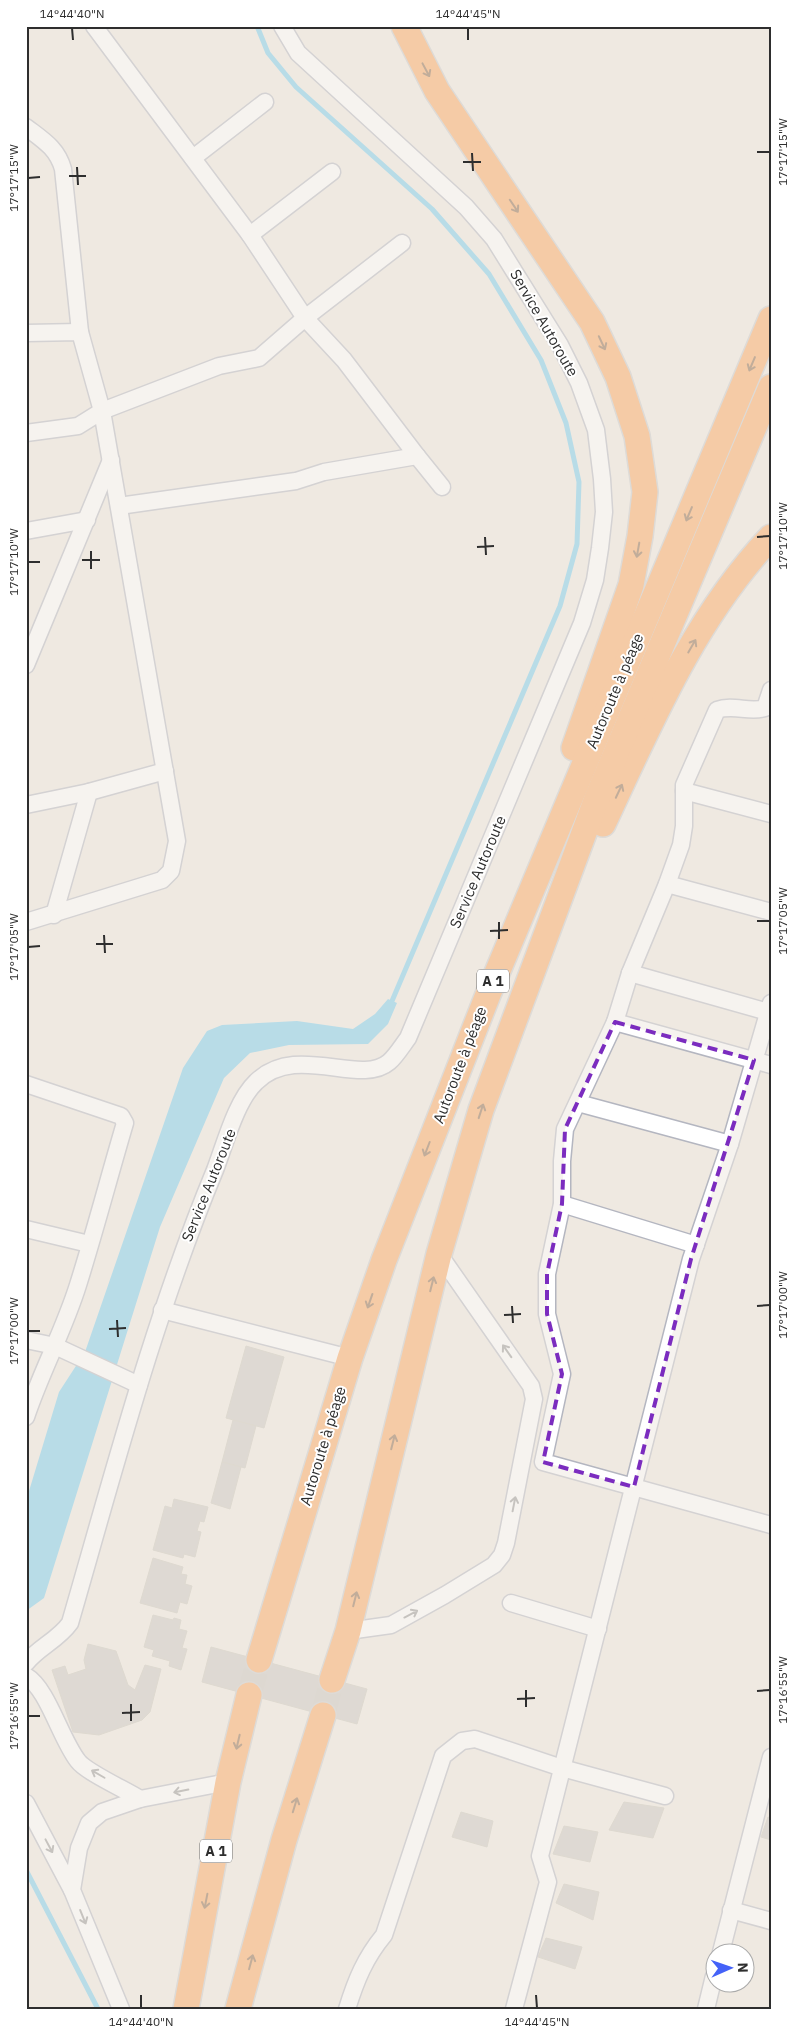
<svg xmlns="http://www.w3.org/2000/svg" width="797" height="2035" font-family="'IBM Plex Sans',sans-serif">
<rect width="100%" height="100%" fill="#efe9e1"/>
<path fill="#76ccee" d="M388 999 397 1003 388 1024 368 1044 289 1045 250 1053 224 1078 160 1227 44 1598 26 1611V1501L59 1392 85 1352 183 1068 207 1031 222 1025 297 1021 353 1029 375 1014Z"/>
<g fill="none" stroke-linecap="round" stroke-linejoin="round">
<g stroke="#76ccee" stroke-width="5">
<path d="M257 26 268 53 296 87 432 209 489 274 541 360 566 423 579 482 577 544 560 606 392 1001"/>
<path d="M26 1870 98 2009"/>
</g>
</g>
<g fill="#cac6c0" stroke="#cac5ba">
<path d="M246 1346 284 1357 264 1428 226 1418Z"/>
<path d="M233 1420 256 1426 245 1468 222 1462Z"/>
<path d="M222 1462 241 1467 230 1509 211 1503Z"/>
<path d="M174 1499 208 1507 204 1522 200 1521 197 1531 201 1532 195 1557 184 1554 183 1558 153 1550 165 1506 172 1508Z"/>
<path d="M153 1558 183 1567 181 1574 187 1575 185 1584 192 1586 187 1604 180 1602 177 1613 140 1603Z"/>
<path d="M153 1615 173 1620 174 1618 181 1620 179 1629 187 1631 182 1648 187 1649 181 1670 169 1666 170 1661 152 1656 154 1650 144 1647Z"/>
<path d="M88 1644 116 1651 128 1685 135 1690 145 1665 161 1669 150 1712 142 1720 99 1735 73 1732 52 1670 65 1666 68 1675 86 1669 84 1660Z"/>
<path d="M211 1647 367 1689 357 1724 202 1682Z"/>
<path d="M624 1802 664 1808 653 1838 609 1830Z"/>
<path d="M461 1812 493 1821 487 1847 452 1837Z"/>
<path d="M768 1817 771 1818V1840L761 1837Z"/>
<path d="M564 1826 598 1832 590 1862 553 1854Z"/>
<path d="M564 1884 599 1892 593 1920 556 1903Z"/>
<path d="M546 1938 582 1947 575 1969 538 1957Z"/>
</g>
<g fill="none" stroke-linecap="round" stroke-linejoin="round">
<g stroke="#c8c4bd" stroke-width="25" stroke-dasharray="25 12" stroke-linecap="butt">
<path d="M249 1695 259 1660"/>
<path d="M323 1715 332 1680"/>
</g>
<defs>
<g id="minor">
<path d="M94 26 250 235 305 318 402 243"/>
<path d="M26 127C43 140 57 148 63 169L80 332"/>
<path d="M193 158 265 102"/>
<path d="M250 235 332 172"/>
<path d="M26 333 80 332 102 411 177 841 171 871 162 880 26 922"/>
<path d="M26 433 78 426 102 411 219 366 259 358 305 318 344 360 417 456 324 472 296 481 119 506"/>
<path d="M417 456 442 487"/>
<path d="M26 531 87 520"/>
<path d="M26 665 111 460"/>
<path d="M771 690 765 708C750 713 733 704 717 710L684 785V826L681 845 667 884 630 973 615 1022 565 1129 562 1161V1204L547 1274V1314L562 1374 543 1462 771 1525"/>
<path d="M684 791 771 814"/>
<path d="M26 805 89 792 165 771"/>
<path d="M667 884 771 912"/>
<path d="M54 915 89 792"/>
<path d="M630 973 768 1012"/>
<path d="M615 1022 771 1065"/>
<path d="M26 1084 121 1116 125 1123C109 1177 95 1231 78 1285 64 1330 41 1372 26 1417"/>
<path d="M578 1103 730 1144"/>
<path d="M562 1204 696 1245"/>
<path d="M26 1229 89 1244"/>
<path d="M162 1310 350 1358"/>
<path d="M26 1340 55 1346 139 1385"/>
<path d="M511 1603 598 1629"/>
<path d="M348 1631 391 1625 445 1595 494 1565 502 1555 506 1543 534 1399 531 1386 439 1254"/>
<path d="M26 1663C39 1647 58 1640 70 1623 114 1471 154 1317 215 1170 225 1144 236 1101 256 1082 296 1042 360 1087 389 1062 396 1056 402 1046 408 1038L582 623 595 580 600 548 604 512 602 479 596 430 579 383 560 345 494 239 466 207 298 53 282 26"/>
<path d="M26 1676C48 1689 60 1738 78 1761 86 1772 126 1790 140 1799"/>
<path d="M26 1803 72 1890"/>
<path d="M731 1910 771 1921"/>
<path d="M721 1952 771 1757"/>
<path d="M121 2009 72 1890 79 1848 89 1823 102 1812 140 1799 228 1782"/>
<path d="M347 2009C356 1980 365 1958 384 1935L443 1756 462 1741 475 1739 562 1768 665 1796"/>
<path d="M514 2009 548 1882 540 1856 691 1259 730 1144 771 1003"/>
<path d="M706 2009 714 1976"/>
</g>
<g id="highway">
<path d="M404 26 437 91 592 322 618 377 637 436 645 492 640 536 631 585 574 748"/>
<path d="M603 824C650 724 694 618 771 537"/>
<path d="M259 1660 350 1358 384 1260 489 992 771 319"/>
<path d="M332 1680 348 1631 439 1254 481 1110 597 798 771 387"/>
<path d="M186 2009 228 1782 249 1695"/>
<path d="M238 2009 284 1840 323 1715"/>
</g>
</defs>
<use href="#minor" stroke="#b4b6c0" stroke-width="19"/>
<use href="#highway" stroke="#c9c9c9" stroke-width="28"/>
<use href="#minor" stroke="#fff" stroke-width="16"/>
<use href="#highway" stroke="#fca65e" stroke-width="25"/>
</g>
<defs><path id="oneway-shaft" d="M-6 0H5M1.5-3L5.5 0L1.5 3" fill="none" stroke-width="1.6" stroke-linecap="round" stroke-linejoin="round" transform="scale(1.25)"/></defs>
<g stroke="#8b6444">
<use href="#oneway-shaft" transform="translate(426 70) rotate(62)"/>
<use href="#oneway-shaft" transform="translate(514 206) rotate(56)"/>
<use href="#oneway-shaft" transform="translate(602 343) rotate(65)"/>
<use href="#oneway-shaft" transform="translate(752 364) rotate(113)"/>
<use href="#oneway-shaft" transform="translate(689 514) rotate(113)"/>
<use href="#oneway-shaft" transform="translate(638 550) rotate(100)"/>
<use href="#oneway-shaft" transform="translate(692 646) rotate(-60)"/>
<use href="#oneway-shaft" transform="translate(619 791) rotate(-65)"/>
<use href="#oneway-shaft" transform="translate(481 1111) rotate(-72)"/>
<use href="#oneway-shaft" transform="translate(427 1149) rotate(111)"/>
<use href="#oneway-shaft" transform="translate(432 1284) rotate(-76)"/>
<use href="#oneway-shaft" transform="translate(370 1301) rotate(109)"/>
<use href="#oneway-shaft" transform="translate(393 1442) rotate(-76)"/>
<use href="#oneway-shaft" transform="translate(355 1599) rotate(-76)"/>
<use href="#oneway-shaft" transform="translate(238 1742) rotate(103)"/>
<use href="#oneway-shaft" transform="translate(295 1805) rotate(-73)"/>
<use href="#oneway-shaft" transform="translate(206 1901) rotate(101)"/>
<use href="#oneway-shaft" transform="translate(251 1962) rotate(-75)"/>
</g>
<g stroke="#969696">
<use href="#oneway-shaft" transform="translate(507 1351) rotate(-125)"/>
<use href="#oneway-shaft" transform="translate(514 1504) rotate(-79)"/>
<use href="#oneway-shaft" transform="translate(411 1614) rotate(-28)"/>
<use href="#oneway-shaft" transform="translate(98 1774) rotate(-150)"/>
<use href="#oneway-shaft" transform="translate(181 1791) rotate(169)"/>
<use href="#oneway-shaft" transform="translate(49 1846) rotate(62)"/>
<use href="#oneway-shaft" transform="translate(83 1917) rotate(68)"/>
</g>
<path d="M0 0H797V2035H0ZM615 1022 754 1060 691 1259 634 1487 543 1462 562 1374 547 1314V1274L562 1204 565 1129Z" fill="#efe9e1" fill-opacity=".55" fill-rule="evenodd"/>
<path fill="none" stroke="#7b2cbf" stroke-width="4" stroke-dasharray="10 6" stroke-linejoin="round" d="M615 1022 754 1060 691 1259 634 1487 543 1462 562 1374 547 1314V1274L562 1204 565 1129Z"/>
<path fill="none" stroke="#2e2e2e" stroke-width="2" d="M72 28 73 40M468 28V40M757 152H770M472 153 473 171M463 162H481M77 167 78 185M69 176H86M28 178 40 177M485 537 486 555M757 537 770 536M477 547 494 546M91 551V569M82 560H100M28 562H40M757 921H770M499 922V939M490 931 508 930M104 935 105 953M96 944H113M28 947 40 946M512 1306 513 1323M757 1306 770 1305M504 1315 521 1314M117 1320 118 1337M109 1329 126 1328M28 1331H40M526 1690V1707M757 1691 770 1690M517 1699 535 1698M131 1704V1721M122 1713 140 1712M28 1716H40M141 1995V2008M536 1995 537 2008"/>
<g text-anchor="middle" stroke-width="4" stroke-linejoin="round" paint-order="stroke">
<g fill="#fff" stroke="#6d6d6d" stroke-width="1">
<rect x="477" y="969.5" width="32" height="23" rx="4"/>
<rect x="200" y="1839.5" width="32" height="23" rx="4"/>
</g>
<g font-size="14" font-weight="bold" fill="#2e2e2e">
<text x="493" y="986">A 1</text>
<text x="216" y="1856">A 1</text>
</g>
<g font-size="15" fill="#2e2e2e" stroke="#fff">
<text transform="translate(544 323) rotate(60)" y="5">Service Autoroute</text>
<text transform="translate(615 691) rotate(-67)" y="5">Autoroute à péage</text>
<text transform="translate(478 872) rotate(-67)" y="5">Service Autoroute</text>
<text transform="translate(460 1065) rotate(-69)" y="5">Autoroute à péage</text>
<text transform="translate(209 1185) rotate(-68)" y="5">Service Autoroute</text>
<text transform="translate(323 1446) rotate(-73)" y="5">Autoroute à péage</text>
</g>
</g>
<rect width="797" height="2035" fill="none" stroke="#ffffff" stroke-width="55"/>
<g transform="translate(730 1968) rotate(88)"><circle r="24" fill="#ffffff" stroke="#ababab"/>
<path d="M0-4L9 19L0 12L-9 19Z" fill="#4462f8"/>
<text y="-8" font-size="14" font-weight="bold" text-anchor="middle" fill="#2e2e2e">N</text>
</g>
<rect x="28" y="28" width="742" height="1980" fill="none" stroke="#2e2e2e" stroke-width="2"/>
<g font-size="12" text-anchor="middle" fill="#2e2e2e">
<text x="72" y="18">14°44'40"N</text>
<text x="468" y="18">14°44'45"N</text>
<text transform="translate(783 152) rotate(-90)" y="4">17°17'15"W</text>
<text transform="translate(14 178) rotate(-90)" y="4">17°17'15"W</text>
<text transform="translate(783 536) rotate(-90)" y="4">17°17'10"W</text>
<text transform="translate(14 562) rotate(-90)" y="4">17°17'10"W</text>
<text transform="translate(783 921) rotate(-90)" y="4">17°17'05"W</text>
<text transform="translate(14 947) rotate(-90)" y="4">17°17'05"W</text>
<text transform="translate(783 1305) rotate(-90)" y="4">17°17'00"W</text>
<text transform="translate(14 1331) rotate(-90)" y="4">17°17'00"W</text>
<text transform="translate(783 1690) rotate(-90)" y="4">17°16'55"W</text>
<text transform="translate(14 1716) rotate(-90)" y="4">17°16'55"W</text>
<text x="141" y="2026">14°44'40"N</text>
<text x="537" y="2026">14°44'45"N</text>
</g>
</svg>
